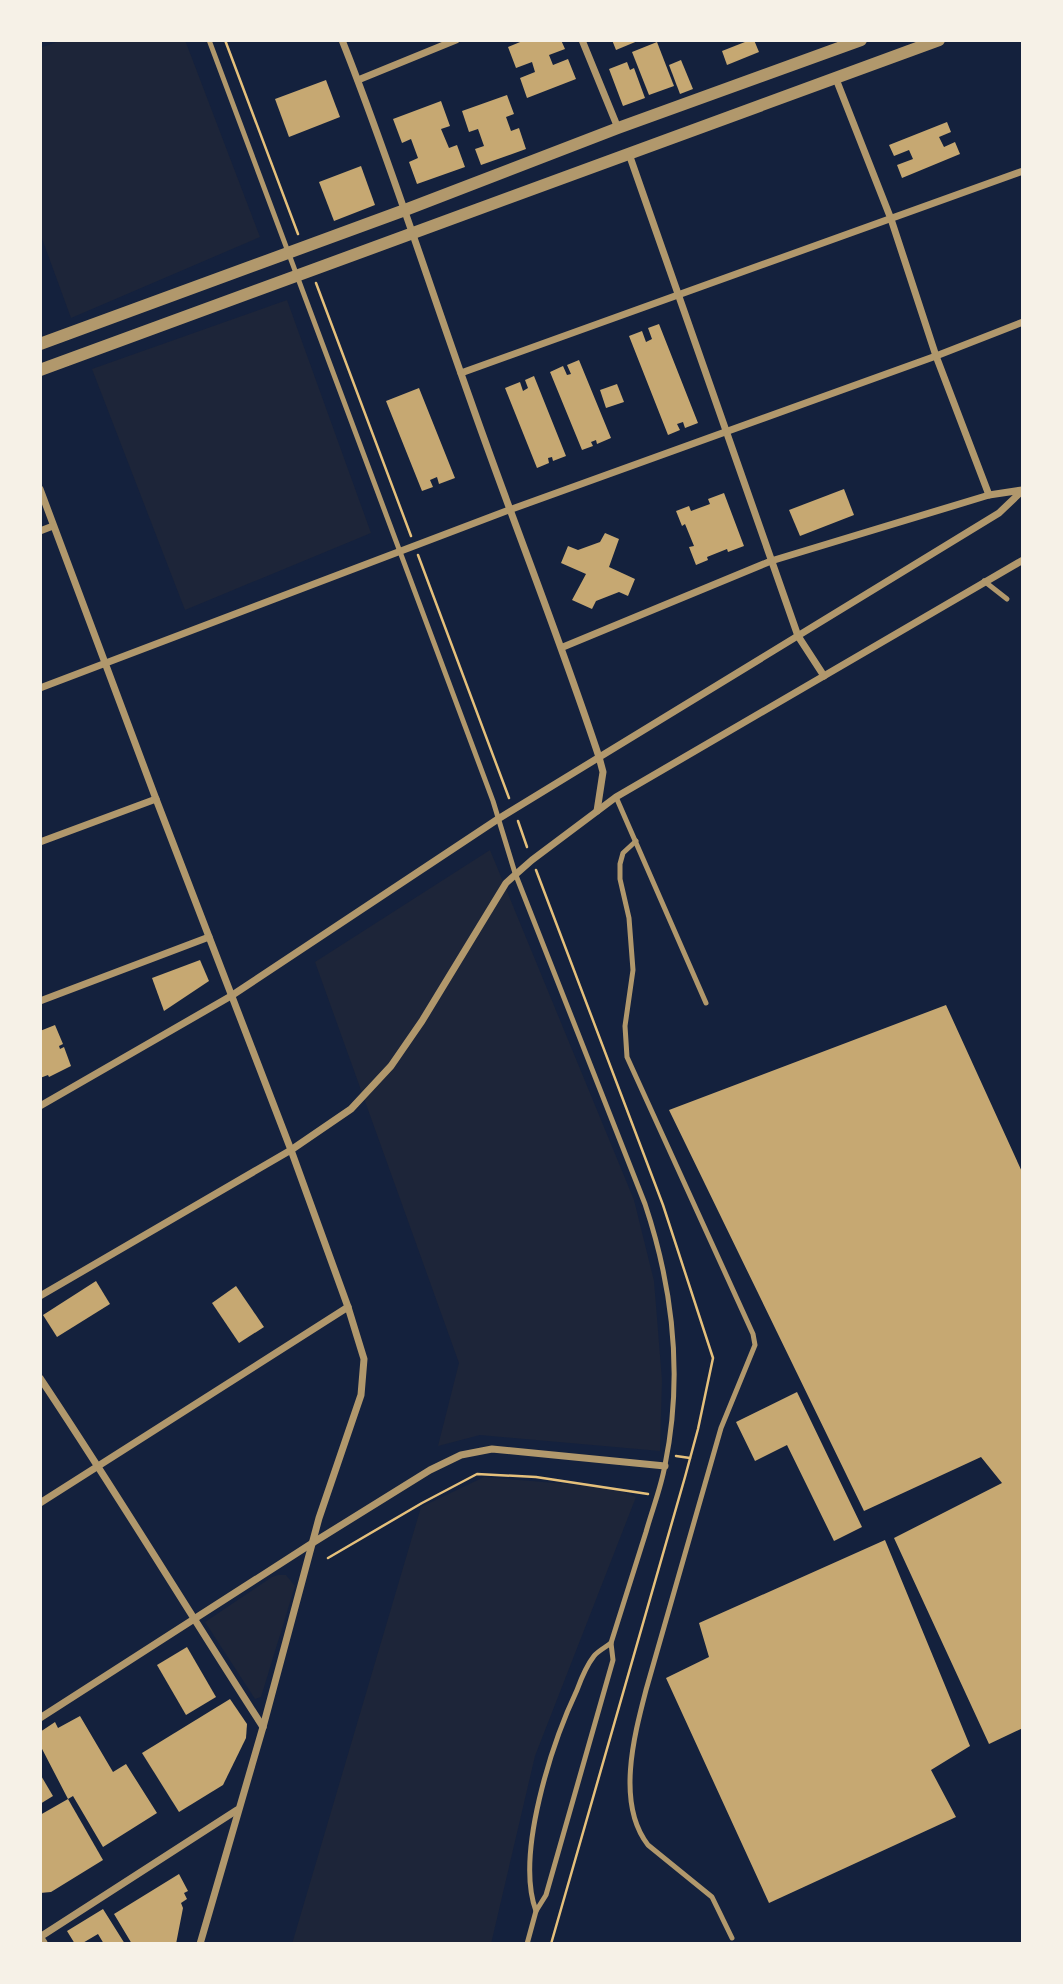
<svg xmlns="http://www.w3.org/2000/svg" width="1063" height="1984" font-family="'IBM Plex Serif',serif">
<rect width="100%" height="100%" fill="#14213d"/>
<g fill="#1d2539">
<path d="M63 40H185L260 237 71 318 40 233V48Z"/>
<path d="M287 300 371 533 185 610 92 369Z"/>
<path d="M490 850 634 1200 654 1281 662 1380 660 1451 480 1435 438 1446 459 1363 315 962Z"/>
<path d="M484 1477 613 1488 636 1497 535 1756 491 1944H292L421 1507Z"/>
<path d="M278 1575H286L295 1586 261 1697 255 1699 205 1622 272 1577Z"/>
</g>
<g fill="#c6a872">
<path d="M525 40H561L565 49 549 55 553 65 568 59 576 79 527 98 520 78 535 72 532 62 516 68 508 47Z"/>
<path d="M612 40H640L616 50Z"/>
<path d="M750 40H754L759 52 727 65 722 51Z"/>
<path d="M657 42 674 86 649 95 632 52Z"/>
<path d="M681 60 693 89 680 94 669 65Z"/>
<path d="M627 62 630 70 634 68 645 98 623 106 609 69Z"/>
<path d="M326 80 340 117 289 137 275 99Z"/>
<path d="M507 95 514 114 506 117 511 131 519 128 526 149 481 165 475 149 484 146 478 129 469 132 462 111Z"/>
<path d="M441 101 450 126 441 129 449 148 457 145 465 167 417 184 409 162 418 158 411 139 402 143 393 119Z"/>
<path d="M947 122 951 132 939 137 944 147 955 142 960 154 902 178 897 165 913 159 909 150 894 156 889 145Z"/>
<path d="M361 166 375 205 334 221 319 182Z"/>
<path d="M659 324 698 423 685 428 683 422 677 424 680 430 668 435 629 336 642 331 646 342 652 339 648 328Z"/>
<path d="M579 360 611 438 597 444 596 440 591 442 593 446 582 450 550 372 563 366 567 375 571 374 567 365Z"/>
<path d="M534 376 566 456 553 461 552 457 548 458 549 463 537 468 505 388 520 382 523 391 528 388 525 380Z"/>
<path d="M617 384 624 402 606 408 600 390Z"/>
<path d="M419 388 455 478 439 484 437 477 430 480 433 487 422 491 386 401Z"/>
<path d="M844 489 854 515 800 536 789 510Z"/>
<path d="M724 493 744 546 728 552 727 549 707 557 708 560 696 565 689 547 694 546 685 524 682 526 676 511 689 506 691 511 710 504 708 499Z"/>
<path d="M605 533 619 539 609 567 635 579 628 596 619 592 596 601 592 609 572 600 586 574 561 563 568 546 578 550 600 542Z"/>
<path d="M200 960 209 981 164 1011 152 978Z"/>
<path d="M946 1005 1023 1174V1728L989 1744 894 1538 1002 1483 981 1457 864 1511 669 1110Z"/>
<path d="M55 1025 63 1044 59 1046 60 1049 64 1047 71 1066 49 1077 48 1075 40 1078V1031Z"/>
<path d="M96 1281 110 1304 57 1337 43 1315Z"/>
<path d="M236 1286 264 1327 239 1343 212 1303Z"/>
<path d="M797 1392 862 1527 834 1541 787 1445 755 1461 736 1422Z"/>
<path d="M885 1540 970 1746 931 1770 956 1817 769 1903 666 1678 709 1657 699 1623Z"/>
<path d="M187 1647 216 1697 186 1715 157 1665Z"/>
<path d="M230 1699 247 1724 246 1738 223 1785 179 1812 142 1753Z"/>
<path d="M80 1716 113 1772 126 1764 157 1813 103 1847 73 1796 68 1799 40 1745V1732L55 1722 58 1728Z"/>
<path d="M40 1774 53 1796 40 1804Z"/>
<path d="M68 1799 103 1860 51 1892 40 1893V1815Z"/>
<path d="M179 1874 188 1891 184 1893 187 1899 181 1903 183 1908 176 1944H132L114 1914Z"/>
<path d="M103 1909 125 1944H104L98 1934 81 1944H75L67 1931Z"/>
</g>
<g fill="none" stroke-linecap="round" stroke-linejoin="round">
<g stroke="#e5c07b" stroke-width="2.5">
<path d="M225 40 298 234"/>
<path d="M316 283 411 536"/>
<path d="M418 555 509 798"/>
<path d="M518 821 527 847"/>
<path d="M536 870 663 1205 713 1358 698 1429 685 1477 551 1944"/>
<path d="M676 1456 690 1458"/>
<path d="M328 1558 422 1503 477 1474 536 1477 648 1494"/>
</g>
<g stroke="#b1986c" stroke-width="5">
<path d="M209 40 493 801 515 873 645 1204C673 1288 683 1377 665 1465 661 1488 652 1510 646 1532 634 1569 623 1606 611 1643L613 1660 546 1895 536 1911 527 1944"/>
<path d="M984 581 1007 599"/>
<path d="M616 797 706 1003"/>
<path d="M636 841 623 853 620 864V879L629 918 633 970 625 1026 627 1057 753 1334 755 1345 721 1428 646 1690C634 1736 616 1804 648 1845L712 1897 732 1938"/>
<path d="M536 1911C515 1855 552 1743 577 1690 581 1679 587 1665 594 1656 598 1651 606 1647 611 1643"/>
</g>
<g stroke="#b1986c" stroke-width="7">
<path d="M342 40C389 158 427 279 470 399 512 519 559 636 599 757L603 772 597 811"/>
<path d="M582 40 618 128"/>
<path d="M836 79 891 219 936 356 989 495"/>
<path d="M358 80 456 40"/>
<path d="M629 154 798 636 824 676"/>
<path d="M461 373 1023 171"/>
<path d="M40 489 156 799 291 1150 348 1307 364 1359 361 1395 319 1518 263 1727 200 1944"/>
<path d="M40 531 53 526"/>
<path d="M563 647 771 561 989 495 1022 490"/>
<path d="M40 688 509 510 936 356 1023 322"/>
<path d="M40 842 156 799"/>
<path d="M40 1001 209 937"/>
<path d="M40 1106 231 996 498 819 999 513 1023 490"/>
<path d="M40 1296 291 1150 351 1109 391 1066 422 1021 506 883 532 860 616 797 1023 560"/>
<path d="M40 1378C117 1493 188 1611 263 1727"/>
<path d="M40 1503 348 1307"/>
<path d="M40 1718 314 1542 430 1470 461 1455 492 1449 665 1466"/>
<path d="M40 1937 237 1810"/>
</g>
<g stroke="#b1986c" stroke-width="12">
<path d="M40 344 405 210 618 128 861 40"/>
<path d="M40 370 939 40"/>
<path d="M40 1941 42 1944"/>
</g>
</g>
<rect width="1063" height="1984" fill="none" stroke="#f6f1e7" stroke-width="84"/>
</svg>
